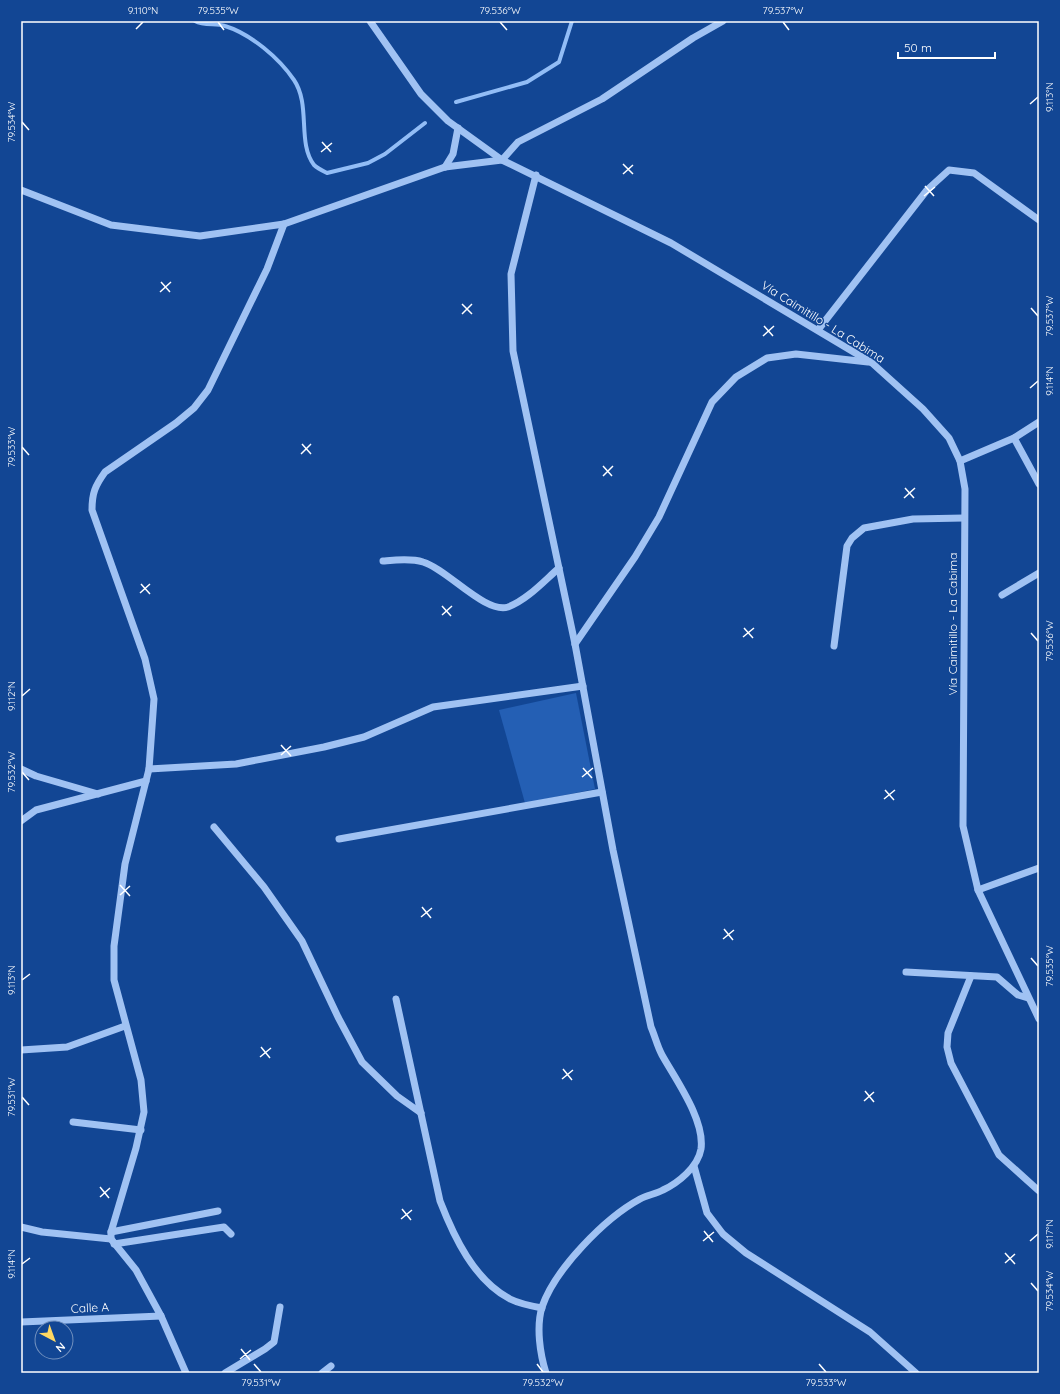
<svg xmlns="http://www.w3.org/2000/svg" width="1060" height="1394" font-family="Quicksand,sans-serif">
<rect width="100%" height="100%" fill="#124694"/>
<path fill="#245fb4" d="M576 693 595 789 525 803 499 710Z"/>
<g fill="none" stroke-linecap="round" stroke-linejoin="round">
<g stroke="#92bdf6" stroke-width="4">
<path d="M195 21C204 26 216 23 225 26 251 34 279 58 294 80 311 105 297 143 314 165 317 168 323 171 327 173L368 163 385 154 425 123"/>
<path d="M456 102 527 82 559 62 572 21"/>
</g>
<g stroke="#a0c2f3" stroke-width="7">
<path d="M370 21 421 94 448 121 502 160 671 243 872 363 923 409 949 438 960 461 965 489 963 826 978 890 1039 1019"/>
<path d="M445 167 453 154 458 128"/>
<path d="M536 175 511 274 513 351 575 644 613 850 651 1027C655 1036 657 1046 662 1055 676 1080 705 1120 701 1149 698 1167 678 1183 663 1190 656 1194 647 1195 640 1199 605 1218 555 1269 542 1307 536 1327 540 1354 546 1373"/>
<path d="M21 190 111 225 200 236 284 224 445 167 502 160 518 142 602 99 693 38 723 21"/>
<path d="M818 330 927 190 949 170 974 173 1039 220"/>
<path d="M1014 438 1039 484"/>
<path d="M960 461 1014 438 1039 422"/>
<path d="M383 561C395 560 411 558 423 562 447 569 485 614 508 607 527 600 544 581 559 568"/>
<path d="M1002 595 1039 573"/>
<path d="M575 644 635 557 659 517 712 402 736 377 767 358 796 354 868 362"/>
<path d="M834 646 847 546 852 538 864 528 913 519 964 518"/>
<path d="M21 769 36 776 98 794"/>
<path d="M149 769 236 764 324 747 364 737 433 707 583 686"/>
<path d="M21 821 36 810 146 781"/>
<path d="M214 827 264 887 302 941 338 1017 362 1062 397 1096 421 1113"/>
<path d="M339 839 602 792"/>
<path d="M978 890 1039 868"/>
<path d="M906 972 997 977 1018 995 1028 998"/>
<path d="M971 976 948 1033 947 1047 951 1063 999 1155 1039 1191"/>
<path d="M396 999 440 1201C454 1237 474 1280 510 1299 520 1304 531 1306 542 1308"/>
<path d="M21 1050 67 1047 125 1026"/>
<path d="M73 1122 141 1130"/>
<path d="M694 1166 707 1213 723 1234 746 1253 870 1332 916 1373"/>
<path d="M21 1227 42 1232 111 1239"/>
<path d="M111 1232 218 1211"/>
<path d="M114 1244 224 1227 231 1234"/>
<path d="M21 1322 161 1316"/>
<path d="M186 1373 161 1316 136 1270 111 1239V1232L136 1148 144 1112 141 1080 114 980V946L125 864 149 769 154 699 145 659 92 510C92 493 95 486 105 472L176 423 194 408 208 390 267 269 284 224"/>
<path d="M225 1373 265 1349 274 1342 280 1307"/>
<path d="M322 1373 331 1366"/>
</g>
</g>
<path fill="none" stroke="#fff" stroke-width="1.5" d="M218 22 224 30M500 22 507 30M783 22 789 30M136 29 143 22M1030 104 1038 97M22 122 29 130M322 142 331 152M321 152 332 143M623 164 633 174M623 174 633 165M925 186 934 196M924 196 935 187M161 282 170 292M160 292 171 282M462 304 472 314M1031 308 1038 316M462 314 472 304M764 326 773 336M763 336 774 326M1030 388 1038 381M302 444 311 454M22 447 29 455M301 454 311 444M603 466 612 476M603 476 613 466M905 488 914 498M904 498 915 488M141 584 150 594M140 593 150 584M442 606 451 616M442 615 452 606M744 628 753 638M1031 633 1038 641M743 637 754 628M22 696 30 689M281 745 291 756M281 755 291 746M583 768 592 778M22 772 29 780M582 777 593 768M885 790 894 800M884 799 895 790M120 885 130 896M120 895 130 886M422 907 431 918M421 917 432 908M724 929 733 940M723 939 734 930M1031 958 1038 966M22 980 30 974M261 1047 270 1058M260 1057 271 1048M563 1069 572 1080M562 1079 573 1070M865 1091 874 1102M22 1097 29 1105M864 1101 874 1092M100 1187 109 1198M100 1197 110 1188M402 1209 411 1220M401 1219 412 1210M704 1231 713 1242M703 1241 714 1232M1030 1241 1038 1234M1005 1253 1015 1264M1005 1263 1015 1254M22 1264 30 1258M1031 1283 1038 1291M241 1349 250 1360M240 1359 251 1350M254 1364 261 1372M537 1364 543 1372M819 1364 826 1372"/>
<g text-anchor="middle" stroke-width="3" stroke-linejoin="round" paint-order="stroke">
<g font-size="12" fill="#fff" stroke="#124694">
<text transform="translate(823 322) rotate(32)" y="4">Vía Caimitillo - La Cabima</text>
<text transform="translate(953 624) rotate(-90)" y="4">Vía Caimitillo - La Cabima</text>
<text transform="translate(90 1308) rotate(-3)" y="4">Calle A</text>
</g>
</g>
<rect width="1060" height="1394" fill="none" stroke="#124694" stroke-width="44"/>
<g transform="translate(54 1340) rotate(139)"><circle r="19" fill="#124694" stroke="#7190bf"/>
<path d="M0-3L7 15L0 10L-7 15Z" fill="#ffd862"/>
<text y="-6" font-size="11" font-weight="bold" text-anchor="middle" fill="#ffffff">N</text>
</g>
<path d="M898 52v6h97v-6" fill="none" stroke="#ffffff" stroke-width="2"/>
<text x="904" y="52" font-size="12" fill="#ffffff" stroke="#124694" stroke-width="3" paint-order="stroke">50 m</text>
<rect x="22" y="22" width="1016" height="1350" fill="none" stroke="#fff" stroke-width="1.5"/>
<g font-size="10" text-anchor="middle" fill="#fff">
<text x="143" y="14">9.110°N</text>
<text x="218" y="14">79.535°W</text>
<text x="500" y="14">79.536°W</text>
<text x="783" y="14">79.537°W</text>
<text transform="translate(1049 97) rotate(-90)" y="4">9.113°N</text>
<text transform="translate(11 122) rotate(-90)" y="4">79.534°W</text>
<text transform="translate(1049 316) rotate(-90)" y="4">79.537°W</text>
<text transform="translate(1049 381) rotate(-90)" y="4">9.114°N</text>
<text transform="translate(11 447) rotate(-90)" y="4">79.533°W</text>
<text transform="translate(1049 641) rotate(-90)" y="4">79.536°W</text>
<text transform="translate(11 696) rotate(-90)" y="4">9.112°N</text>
<text transform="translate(11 772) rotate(-90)" y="4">79.532°W</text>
<text transform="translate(1049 966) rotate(-90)" y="4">79.535°W</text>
<text transform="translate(11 980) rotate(-90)" y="4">9.113°N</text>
<text transform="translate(11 1097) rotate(-90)" y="4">79.531°W</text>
<text transform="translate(1049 1234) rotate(-90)" y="4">9.117°N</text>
<text transform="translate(11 1264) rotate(-90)" y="4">9.114°N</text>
<text transform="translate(1049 1291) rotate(-90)" y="4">79.534°W</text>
<text x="261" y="1386">79.531°W</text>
<text x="543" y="1386">79.532°W</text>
<text x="826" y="1386">79.533°W</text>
</g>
</svg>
